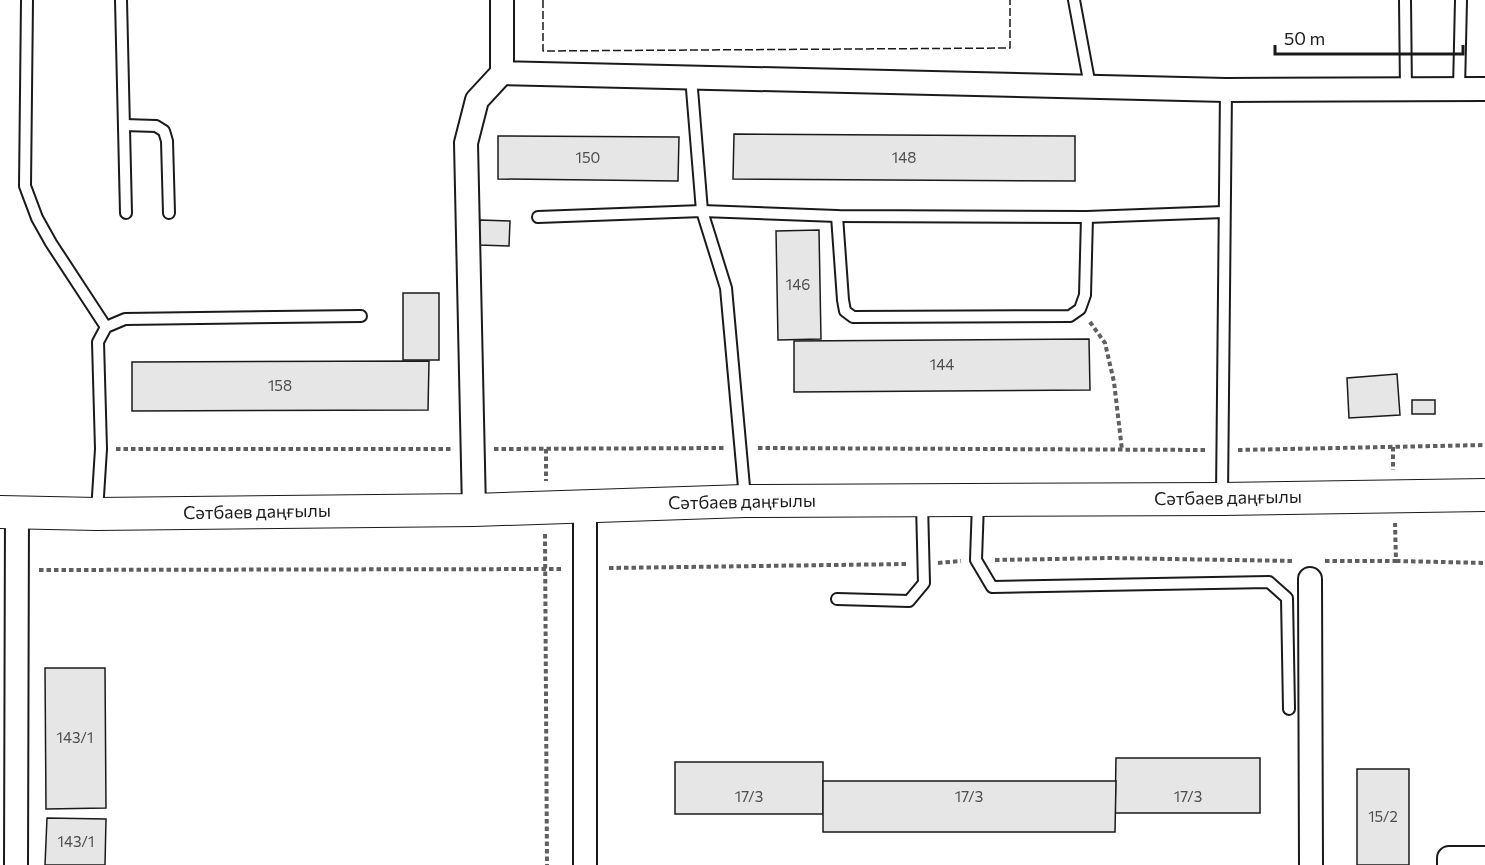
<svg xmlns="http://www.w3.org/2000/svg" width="1485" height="865" font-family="Commissioner,sans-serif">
<rect width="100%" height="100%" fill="#fff"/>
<g fill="#e6e6e6" stroke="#1a1a1a" stroke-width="1.5">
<path d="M734 134 1075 136V181L733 179Z"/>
<path d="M498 136 679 137 678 181 498 179Z"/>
<path d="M480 220 510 221 509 246 478 245Z"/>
<path d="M819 230 821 339 778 340 776 231Z"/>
<rect x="403" y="293" width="36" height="67"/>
<path d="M1089 339 1090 390 794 392V341Z"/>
<path d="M429 361 428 410 132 411V362Z"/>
<path d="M1397 374 1400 415 1349 418 1347 378Z"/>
<rect x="1412" y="400" width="23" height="14"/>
<path d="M45 668H105L106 808 46 809Z"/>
<path d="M1116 758H1260V813H1115Z"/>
<rect x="675" y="762" width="148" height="52"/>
<rect x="1357" y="769" width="52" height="96"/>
<path d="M823 781H1116L1115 832H823Z"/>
<path d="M47 818 106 819 105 865H45Z"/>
</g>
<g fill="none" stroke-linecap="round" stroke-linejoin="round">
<defs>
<g id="lane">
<path d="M27 0 25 186 37 218 51 243 106 327"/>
<path d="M121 0 126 213"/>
<path d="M1074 0 1090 86"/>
<path d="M1405 0 1406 90"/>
<path d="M691 77 702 211 726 288 745 498"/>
<path d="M1459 89 1461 0"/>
<path d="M124 125 156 126 164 131 167 141 169 213"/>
<path d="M837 216 843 300 845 311 853 317 1070 316 1080 309 1085 295 1087 217"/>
<path d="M538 217 702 211 837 216 1087 217 1224 212"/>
<path d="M1222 496 1226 90"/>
<path d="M978 503 976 560 992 587 1269 582 1287 598 1289 709"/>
<path d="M97 512 101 449 98 342 106 327 125 319 361 316"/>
<path d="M837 599 909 601 924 583 922 504"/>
</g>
<g id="street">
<path d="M502 0V73L1226 90 1485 89"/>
<path d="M585 507V865"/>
<path d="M474 510 466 143 477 100 502 73"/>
<path d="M1310 579 1311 865"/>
<path d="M16 865 17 512"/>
<path d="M1449 865V858H1485"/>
</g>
<path id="secondary" d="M0 512 97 514 474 510 745 501 1222 499 1485 495"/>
</defs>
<use href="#lane" stroke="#1a1a1a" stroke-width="14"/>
<use href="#street" stroke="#1a1a1a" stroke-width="26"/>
<use href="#secondary" stroke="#1a1a1a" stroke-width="34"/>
<g stroke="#5f5f5f" stroke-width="4" stroke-dasharray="4.5 3" stroke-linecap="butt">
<path d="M1090 322 1105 343 1114 382 1122 450"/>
<path d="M1393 447V470"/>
<path d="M758 448 1207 450"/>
<path d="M116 449H451"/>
<path d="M494 449 724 448"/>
<path d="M546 449V481"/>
<path d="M1238 450 1485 445"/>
<path d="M545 534 547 865"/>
<path d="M995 560 1110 558 1294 561"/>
<path d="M1325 561H1396L1395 523"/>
<path d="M1396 561 1485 563"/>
<path d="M938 563 961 561"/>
<path d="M609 568 907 564"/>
<path d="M39 570 562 569"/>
</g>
<use href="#lane" stroke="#fff" stroke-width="10"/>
<use href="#street" stroke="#fff" stroke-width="22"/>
<use href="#secondary" stroke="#fff" stroke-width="32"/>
<path stroke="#1a1a1a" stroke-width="1.5" stroke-dasharray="8 3" stroke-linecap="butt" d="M543 0V51L1010 48V0"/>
</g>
<g text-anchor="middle" stroke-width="4.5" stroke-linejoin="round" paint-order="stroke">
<g font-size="15" fill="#4d4d4d">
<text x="588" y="163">150</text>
<text x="904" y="163">148</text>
<text x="798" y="290">146</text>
<text x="942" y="370">144</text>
<text x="280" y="391">158</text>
<text x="75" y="743">143/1</text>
<text x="749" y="802">17/3</text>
<text x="969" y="802">17/3</text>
<text x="1188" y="802">17/3</text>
<text x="1383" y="822">15/2</text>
<text x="76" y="847">143/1</text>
</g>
<g font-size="18" fill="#1a1a1a" stroke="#fff">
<text transform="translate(1228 498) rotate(-1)" y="6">Сәтбаев даңғылы</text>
<text transform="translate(742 502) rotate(-1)" y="6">Сәтбаев даңғылы</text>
<text transform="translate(257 512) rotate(-1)" y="6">Сәтбаев даңғылы</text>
</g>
</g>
<path d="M1275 45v9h188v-9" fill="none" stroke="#1a1a1a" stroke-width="3"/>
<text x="1284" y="45" font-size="18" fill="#1a1a1a" stroke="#ffffff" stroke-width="4.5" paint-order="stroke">50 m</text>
</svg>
